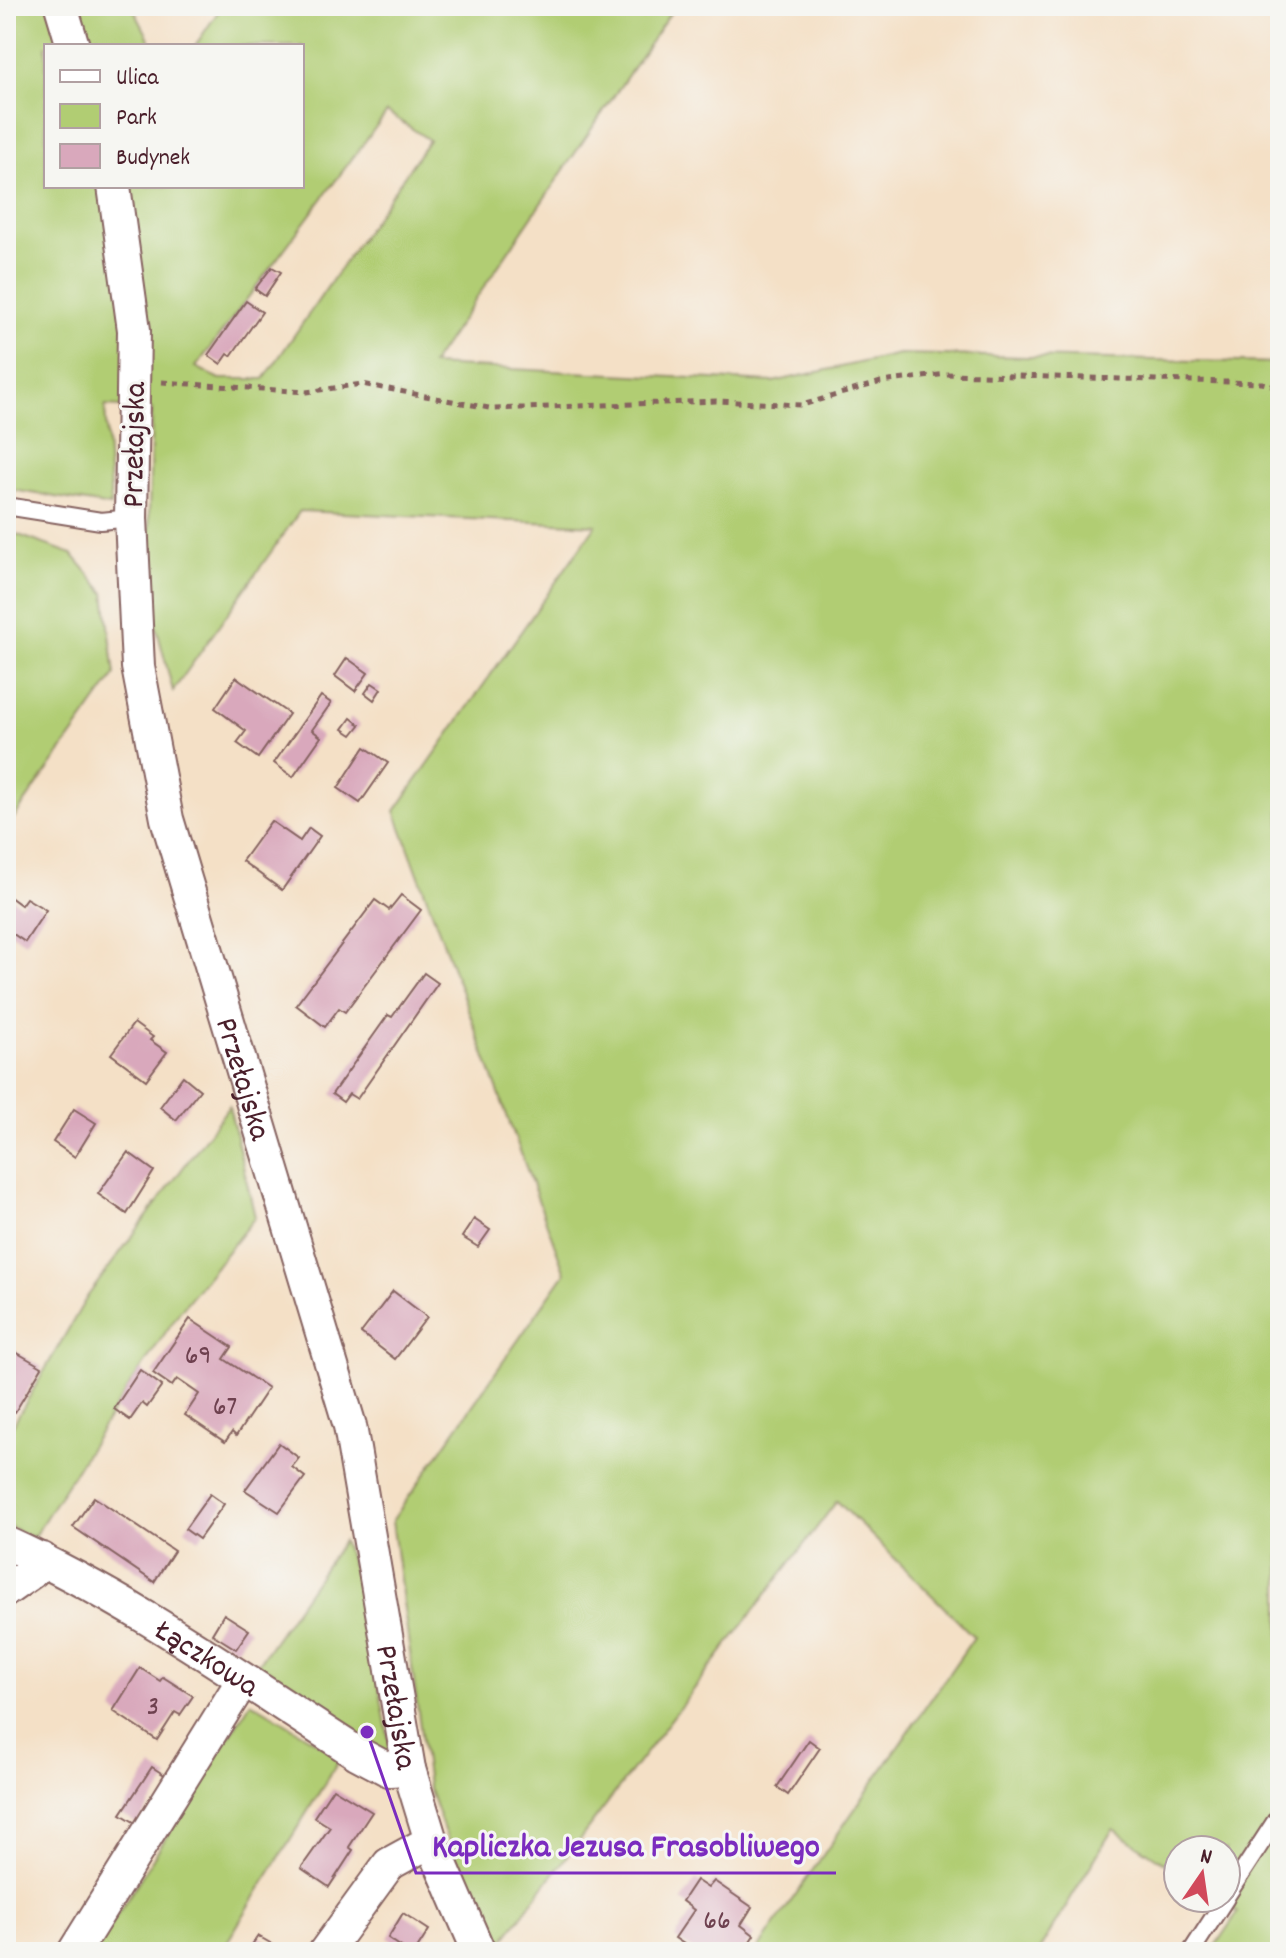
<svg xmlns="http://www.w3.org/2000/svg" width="1286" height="1958" font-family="Dekko,sans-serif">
<rect width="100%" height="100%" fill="#f6f6f2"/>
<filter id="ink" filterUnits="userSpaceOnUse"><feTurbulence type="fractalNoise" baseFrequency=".0125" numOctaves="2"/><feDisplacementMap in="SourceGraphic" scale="16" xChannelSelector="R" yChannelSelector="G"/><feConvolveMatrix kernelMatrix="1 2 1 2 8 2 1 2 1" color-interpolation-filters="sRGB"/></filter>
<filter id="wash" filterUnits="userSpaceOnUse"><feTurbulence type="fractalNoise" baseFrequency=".006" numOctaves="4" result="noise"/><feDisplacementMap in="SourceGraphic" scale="32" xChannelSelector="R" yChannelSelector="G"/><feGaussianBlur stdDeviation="1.8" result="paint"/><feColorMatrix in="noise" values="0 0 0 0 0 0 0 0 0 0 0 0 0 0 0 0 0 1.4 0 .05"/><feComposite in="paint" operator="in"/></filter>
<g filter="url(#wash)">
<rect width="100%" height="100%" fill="#f4e0c6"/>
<g fill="#b1cd73" stroke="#7e764f" stroke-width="2" fill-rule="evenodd">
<path d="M6 6H132L153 46H46V186H302V46H195L222 6H675L431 365 773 382 899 354 1280 363V1952H1211L1238 1912 1217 1898H1226V1850H1178V1872L1113 1829 1038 1952H756L974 1637 837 1501 497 1948 445 1833 428 1785 392 1521 565 1273 395 811 596 525 300 511 173 691 153 614 149 512 152 409 105 406 111 506 6 489ZM387 112 429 140 264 379H219L196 367Z"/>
<path d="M13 533 72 554 105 593 115 675 6 829V544Z"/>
<path d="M229 1106 255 1217 180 1311 114 1409 33 1538 6 1525V1437L87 1297Z"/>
<path d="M343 1541 360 1586 390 1746 386 1756 251 1674Z"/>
<path d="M251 1702 341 1757 221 1952H94Z"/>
</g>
<g id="blocks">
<g fill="#d9a8bc">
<path d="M272 267 281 272 265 296 255 289Z"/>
<path d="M246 301 262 312 231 356 228 354 221 364 208 355Z"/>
<path d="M347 658 368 673 355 691 335 676Z"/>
<path d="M236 677 289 714 258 758 237 743 246 731 215 708Z"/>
<path d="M372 683 381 689 374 700 365 693Z"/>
<path d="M321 696 331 703 312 730 321 737 293 777 274 763Z"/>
<path d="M351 718 360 725 352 735 343 729Z"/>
<path d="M365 747 388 763 360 803 338 788Z"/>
<path d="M271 821 300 841 309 828 320 836 282 890 242 861Z"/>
<path d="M6 894 21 905 26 898 46 910 25 942 6 929Z"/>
<path d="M401 895 421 910 345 1012 339 1008 325 1027 296 1005 375 900 389 910Z"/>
<path d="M424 973 438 983 357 1099 349 1094 343 1102 332 1094 388 1015 392 1017Z"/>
<path d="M134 1023 153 1037 150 1040 167 1052 146 1080 111 1054Z"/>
<path d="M183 1076 200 1090 176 1120 160 1107Z"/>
<path d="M74 1109 96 1123 75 1157 53 1142Z"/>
<path d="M128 1152 154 1171 127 1214 98 1194Z"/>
<path d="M474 1219 490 1230 478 1247 462 1237Z"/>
<path d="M393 1291 427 1317 395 1359 361 1333Z"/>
<path d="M190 1319 232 1347 224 1359 268 1388 236 1436 232 1432 225 1442 185 1415 199 1394 177 1379 172 1386 153 1373Z"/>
<path d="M14 1351 42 1367 15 1412 6 1407V1364Z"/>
<path d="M140 1370 162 1386 147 1407 142 1403 130 1420 114 1409Z"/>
<path d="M279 1443 299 1458 292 1467 305 1477 279 1512 245 1490Z"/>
<path d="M210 1494 224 1504 199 1539 185 1529Z"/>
<path d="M94 1497 174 1551 154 1582 73 1527Z"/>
<path d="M224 1614 249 1630 236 1649 212 1634Z"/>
<path d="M140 1668 160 1681 163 1677 193 1696 180 1715 175 1712 157 1740 113 1711Z"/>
<path d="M809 1740 820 1748 788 1795 777 1787Z"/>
<path d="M152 1767 169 1778 137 1824 121 1814Z"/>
<path d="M333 1788 372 1812 349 1847 353 1850 329 1887 301 1868 330 1827 314 1817Z"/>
<path d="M696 1880 708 1888 714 1881 752 1907 741 1925 754 1935 743 1952H696L675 1938 694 1910 682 1901Z"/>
<path d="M403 1913 429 1930 415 1952H409L388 1938Z"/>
<path d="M258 1936 286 1952H247Z"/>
</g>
</g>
</g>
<g filter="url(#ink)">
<use href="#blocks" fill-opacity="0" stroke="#866361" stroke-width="2"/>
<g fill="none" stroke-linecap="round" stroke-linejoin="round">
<defs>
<g id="service">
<path d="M6 506 101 521 131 518"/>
<path d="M1226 1897 1280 1814"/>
<path d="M1191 1952 1226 1898"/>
</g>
<g id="minor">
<path d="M61 6 73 46"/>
<path id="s1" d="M114 186 134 330 131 518 138 667 167 819 350 1426 409 1769 431 1841 479 1952"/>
<path id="s2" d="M6 1543C130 1599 243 1680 357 1753L389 1770 409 1769"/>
<path d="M6 1590 33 1571 42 1559"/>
<path d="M74 1952 243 1680"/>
<path d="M325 1952 389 1864 431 1841"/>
</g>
</defs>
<use href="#service" stroke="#866361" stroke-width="20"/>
<use href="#minor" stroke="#866361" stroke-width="36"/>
<path stroke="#866361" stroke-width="5" stroke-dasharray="6 6" stroke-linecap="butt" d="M162 382 306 392 362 384 494 409 716 401 802 405 881 382 947 374 1262 383 1280 388"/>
<use href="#service" stroke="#fff" stroke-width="16"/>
<use href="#minor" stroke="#fff" stroke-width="32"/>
</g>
</g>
<g text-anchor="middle" stroke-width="6" stroke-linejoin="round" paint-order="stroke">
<g font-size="28" fill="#6e414f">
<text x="198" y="1363">69</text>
<text x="225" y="1414">67</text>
<text x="153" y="1714">3</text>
<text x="717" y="1928">66</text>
</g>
<g font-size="32" fill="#4a1f2b" stroke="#f6f6f2">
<text transform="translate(132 445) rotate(-89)" y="11">Przełajska</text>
<text dy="11" stroke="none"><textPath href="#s1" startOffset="908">Przełajska</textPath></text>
<text dy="11" stroke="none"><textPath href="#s2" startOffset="232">Łączkowa</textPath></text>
<text dy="11" stroke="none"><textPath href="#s1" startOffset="1556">Przełajska</textPath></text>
</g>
</g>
<path fill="none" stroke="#7b2cbf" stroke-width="3" d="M367 1732L416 1873H836"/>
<circle fill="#7b2cbf" stroke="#f6f6f2" stroke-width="3" cx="367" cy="1732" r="8"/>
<g font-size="34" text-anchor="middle" font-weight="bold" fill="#7b2cbf" stroke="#f6f6f2" stroke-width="6" stroke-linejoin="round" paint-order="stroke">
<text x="626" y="1856">Kapliczka Jezusa Frasobliwego</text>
</g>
<rect width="1286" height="1958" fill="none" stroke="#f6f6f2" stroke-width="32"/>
<rect x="44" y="44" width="260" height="144" fill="#f6f6f2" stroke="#b1a0a2" stroke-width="2"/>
<rect x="60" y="70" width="40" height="12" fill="#ffffff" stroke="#b1a0a2" stroke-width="2"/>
<text x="116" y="84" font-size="24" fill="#4a1f2b">Ulica</text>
<rect x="60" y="104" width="40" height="24" fill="#b1cd73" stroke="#b1a0a2" stroke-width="2"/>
<text x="116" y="124" font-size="24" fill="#4a1f2b">Park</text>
<rect x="60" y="144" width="40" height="24" fill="#d9a8bc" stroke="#b1a0a2" stroke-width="2"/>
<text x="116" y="164" font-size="24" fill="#4a1f2b">Budynek</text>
<g transform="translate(1202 1874) rotate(13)"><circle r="38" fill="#f6f6f2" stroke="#b1a0a2" stroke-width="2"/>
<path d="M0-6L14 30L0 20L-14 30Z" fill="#d1495b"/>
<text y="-12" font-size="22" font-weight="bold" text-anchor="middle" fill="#4a1f2b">N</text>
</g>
</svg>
